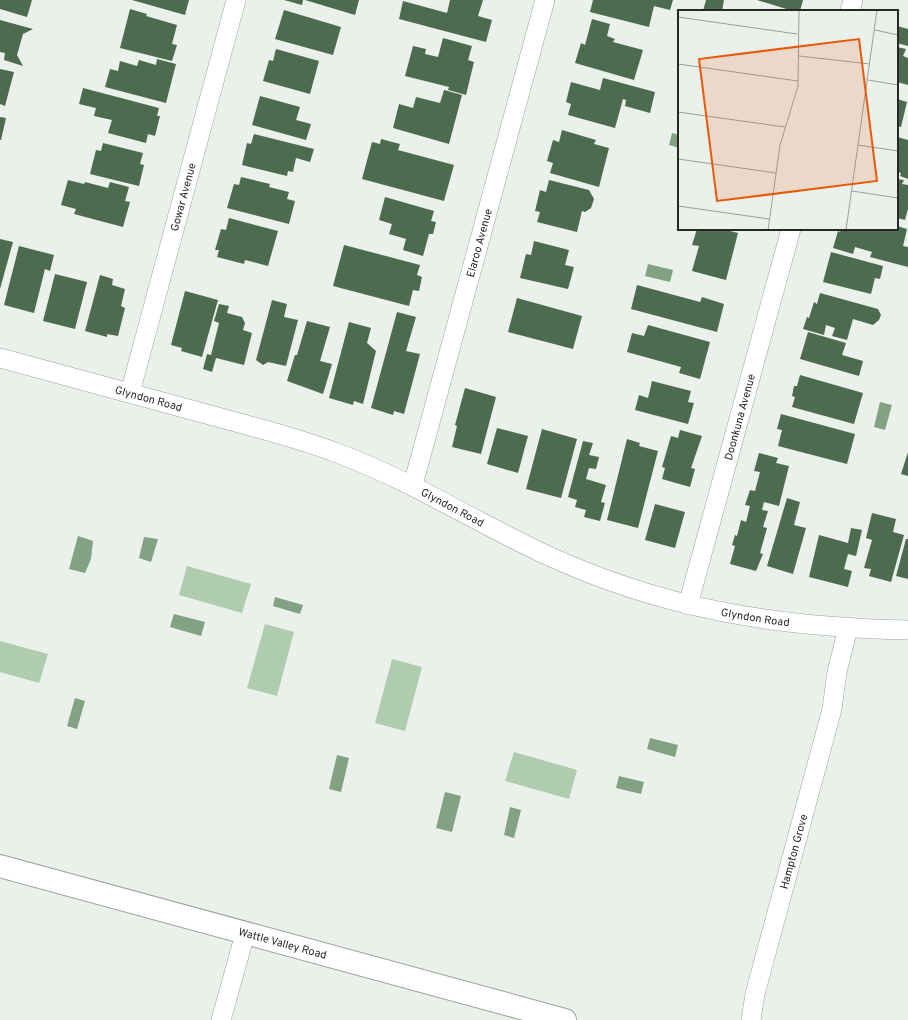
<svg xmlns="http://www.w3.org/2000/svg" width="908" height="1020" font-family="Overpass,sans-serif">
<rect width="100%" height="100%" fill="#eaf0ea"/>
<g fill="#afccaf">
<path d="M187 566 251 584 242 613 179 595Z"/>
<path d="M265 624 294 632 277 696 247 688Z"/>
<path d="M0 641 48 654 39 683 0 672Z"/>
<path d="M392 659 422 667 405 731 375 723Z"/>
<path d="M514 752 577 770 569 799 505 781Z"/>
</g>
<g fill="#83a283">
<path d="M672 133 679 135V148L669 145Z"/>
<path d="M648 264 673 270 670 282 645 276Z"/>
<path d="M880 402 892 405 885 430 874 427Z"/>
<path d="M78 536 93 541 91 559 85 573 69 569Z"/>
<path d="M144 537 158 539 151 562 139 558Z"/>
<path d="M275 597 303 605 300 614 273 606Z"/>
<path d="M174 614 205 622 201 636 170 627Z"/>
<path d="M75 698 85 701 77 729 67 726Z"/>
<path d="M650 738 678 745 675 757 647 749Z"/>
<path d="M337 755 349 758 341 792 329 789Z"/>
<path d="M619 776 644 782 641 794 616 788Z"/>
<path d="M445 792 461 796 452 832 436 828Z"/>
<path d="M510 807 521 810 514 838 504 835Z"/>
</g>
<g fill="#4d6b4f">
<path d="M0 0H32L27 17 0 9Z"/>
<path d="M132 0H189L185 15Z"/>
<path d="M284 0H303L302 5Z"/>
<path d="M305 0H359L355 15Z"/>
<path d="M450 0H483L478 16 492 20 486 42 399 19 403 1 447 13Z"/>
<path d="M593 0H673L670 10 654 6 649 27 590 12Z"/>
<path d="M706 0H724L722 11H703Z"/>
<path d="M757 0H803L800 11H793Z"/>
<path d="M130 9 147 14 146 16 177 25 172 44 177 45 172 61 120 48Z"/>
<path d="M284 10 341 27 333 55 275 39Z"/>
<path d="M592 19 610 24 607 36 615 39 613 42 643 50 634 80 575 63 581 43 585 45Z"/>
<path d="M0 20 33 29 23 34 17 55 23 66 4 60 5 53 0 52Z"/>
<path d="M897 26 908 29V46L897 43Z"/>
<path d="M443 38 472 46 468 60 474 62 466 95 448 90 449 87 405 76 413 46 426 49 425 54 438 57Z"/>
<path d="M897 47 906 49 903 56 908 58V85L897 82Z"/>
<path d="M276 49 319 61 310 94 263 81 269 60 273 61Z"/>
<path d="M157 59 176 64 166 103 105 87 110 69 118 71 120 61 137 66 139 60 156 65Z"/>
<path d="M0 69 14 72 5 106 0 104Z"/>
<path d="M603 78 655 92 650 113 625 106 626 100 623 99 615 128 568 115 571 104 566 102 571 82 600 90Z"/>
<path d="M83 88 159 108 157 116H160L155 136 148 134 146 143 108 133 112 120 94 116 96 108 79 104Z"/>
<path d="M444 90 462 95 449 144 393 128 399 104 413 108 416 97 440 103Z"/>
<path d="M260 96 300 107 296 120 311 124 306 140 252 125Z"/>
<path d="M897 99 907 102 901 127 897 126Z"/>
<path d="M0 117 6 118 1 140H0Z"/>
<path d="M562 130 596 140 594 144 609 148 599 187 550 173 553 163 547 161 553 140 559 142Z"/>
<path d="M254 134 314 149 310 162 296 158 293 172 288 171 287 176 242 165 247 143 251 144Z"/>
<path d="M897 137 908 140V179L900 176 901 173 897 172Z"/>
<path d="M381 139 400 144 398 150 454 165 444 201 362 179 372 142 380 144Z"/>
<path d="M103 143 143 153 140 164 144 165 139 186 90 174 96 150 101 151Z"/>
<path d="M241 177 270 184 269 187 289 192 287 199 295 201 289 224 227 208 234 184 239 185Z"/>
<path d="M897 179 904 180 902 184 908 185V209L905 220 897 218Z"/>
<path d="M68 180 84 184 85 182 108 188 110 182 129 187 125 201 130 202 123 227 74 214 76 209 61 205Z"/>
<path d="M549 180 589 190 594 199 591 208 585 212 582 211 577 232 537 222 540 212 535 211 540 190 546 192Z"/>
<path d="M385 197 434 211 431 221 436 222 433 234H429L423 256 403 250 406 239 389 234 392 224 379 220Z"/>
<path d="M229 218 278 231 268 266 245 260 244 264 217 257 219 250H215L221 229 226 230Z"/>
<path d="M897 226 907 229 903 246 908 247V267L870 257 872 252 855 247 853 254 833 248 838 231 840 232 841 229H897Z"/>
<path d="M697 229H722L738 233 726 280 692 271 699 246 692 245Z"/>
<path d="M0 239 13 242 0 289Z"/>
<path d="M534 241 569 250 565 265 574 267 568 289 520 278 526 254 531 255Z"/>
<path d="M344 245 420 265 417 275 422 277 419 291 413 290 409 306 333 286Z"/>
<path d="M19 246 54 255 50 271 45 269 34 313 4 305Z"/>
<path d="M831 252 883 266 880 279 875 278 871 294 823 282Z"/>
<path d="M55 274 87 282 75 329 43 321Z"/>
<path d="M100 275 113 279 112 285 125 289 121 306 125 308 118 336 107 334V337L85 331Z"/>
<path d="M637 285 700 302 702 297 724 304 717 332 631 309Z"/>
<path d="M185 291 218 300 202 357 181 351 182 348 171 345Z"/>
<path d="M820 293 878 309 881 315 879 320 873 325 853 319 847 340 832 336 835 328 826 325 824 335 803 329 807 317 809 318 814 302 817 304Z"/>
<path d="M517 298 582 316 573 349 508 332Z"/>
<path d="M272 300 287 304 284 317 298 320 286 366 268 362 263 365 256 360Z"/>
<path d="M219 304 229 306 227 313 242 317 245 323 243 330 252 333 244 365 216 358 212 372 203 369 207 354 211 355 219 323 214 321Z"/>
<path d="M397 312 416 317 406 351 420 354 404 414 394 411 393 415 371 408Z"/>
<path d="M307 321 330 327 320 361 332 364 323 394 287 381 295 355H297Z"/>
<path d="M349 322 371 328 367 343 376 351 363 404 354 401 353 405 329 398Z"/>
<path d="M648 325 710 342 700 379 679 373 681 367 627 352 632 333 644 336Z"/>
<path d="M808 332 846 343 842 355 863 361 859 376 800 359Z"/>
<path d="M800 375 863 393 854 424 792 407 795 397 792 396 794 386H797Z"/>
<path d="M652 381 691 391 688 402 694 403 688 424 635 410 639 395 648 398Z"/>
<path d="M465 388 496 397 481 454 452 447 457 426 455 425Z"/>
<path d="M781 414 855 434 847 464 778 446 782 430 777 429Z"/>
<path d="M497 428 528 436 518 473 487 464Z"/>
<path d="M542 429 577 439 561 498 526 489Z"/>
<path d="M680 430 702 436 691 468 695 469 690 487 662 479 665 468 662 467 671 436 678 438Z"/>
<path d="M627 439 640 443 639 446 658 451 638 528 607 520Z"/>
<path d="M583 441 593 443 589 455 599 457 596 469 589 468 586 479 606 485 601 502 605 503 600 521 584 517 586 510 575 507 577 500 568 497Z"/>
<path d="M908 452V476L901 474Z"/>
<path d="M759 453 778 458 776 463 789 466 779 506 764 502 762 510 768 511 763 527 767 528 760 553 763 554 756 571 730 564 735 546 732 545 735 535 737 536 741 520 746 522 750 506 745 505 750 490 755 491 760 472 754 471Z"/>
<path d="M787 498 800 502 794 525 806 528 793 574 767 566Z"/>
<path d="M655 504 685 512 675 548 645 540Z"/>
<path d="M872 513 896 519 893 532 904 535 891 582 869 576 871 569 864 568 872 540 866 538Z"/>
<path d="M851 528 862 530 856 556 848 554 844 569 852 571 848 587 809 577 819 535 848 543Z"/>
<path d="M906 539H908V579L896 576Z"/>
</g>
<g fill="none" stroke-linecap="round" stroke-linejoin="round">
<defs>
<g id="street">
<path d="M850 11 853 0"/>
<path id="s1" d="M0 358C66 376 133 394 199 412 246 425 292 436 337 453 408 479 472 520 540 552 661 609 775 627 908 630"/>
<path id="s2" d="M130 393 236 0"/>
<path id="s3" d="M413 485 545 0"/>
<path id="s4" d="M688 605 791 229"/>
<path d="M221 1020 245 934"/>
<path id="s5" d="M751 1020 755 994 832 709 837 672 848 628"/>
</g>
<g id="secondary">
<path id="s6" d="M0 866 565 1020"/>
</g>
</defs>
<use href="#street" stroke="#9ca19c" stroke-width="20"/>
<use href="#secondary" stroke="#9ca19c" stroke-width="24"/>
<use href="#street" stroke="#fff" stroke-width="19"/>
<use href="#secondary" stroke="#fff" stroke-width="22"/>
</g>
<g text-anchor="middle" stroke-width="4" stroke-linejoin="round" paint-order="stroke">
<g font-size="11" fill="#262826" stroke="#eaf0ea">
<text dy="4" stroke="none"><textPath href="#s2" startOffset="203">Gowar Avenue</textPath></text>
<text dy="4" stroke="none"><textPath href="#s3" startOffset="251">Elaroo Avenue</textPath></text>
<text dy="4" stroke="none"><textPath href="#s1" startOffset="154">Glyndon Road</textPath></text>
<text dy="4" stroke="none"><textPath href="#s4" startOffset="195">Doonkuna Avenue</textPath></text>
<text dy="4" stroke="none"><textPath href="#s1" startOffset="478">Glyndon Road</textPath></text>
<text dy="4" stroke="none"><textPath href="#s1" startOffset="802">Glyndon Road</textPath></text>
<text dy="4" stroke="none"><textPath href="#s5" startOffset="174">Hampton Grove</textPath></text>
<text dy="4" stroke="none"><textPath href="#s6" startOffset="293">Wattle Valley Road</textPath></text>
</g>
</g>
<g transform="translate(678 10)">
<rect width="220" height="220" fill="#eaf0ea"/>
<path fill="none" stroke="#9ca09c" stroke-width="1" d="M0 7 119 24M197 20 220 25M121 46 192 54M0 54 120 71M190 70 220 75M0 102 107 117M180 135 220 141M0 149 98 163M174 181 220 188M0 196 91 209M90 220 102 135 120 76 121 0M168 220 199 0"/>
<path fill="#e8590c" fill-opacity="0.15" stroke="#e8590c" stroke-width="2" d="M181 29 199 171 39 191 21 49Z"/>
<rect width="220" height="220" fill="none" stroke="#262826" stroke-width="2"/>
</g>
</svg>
